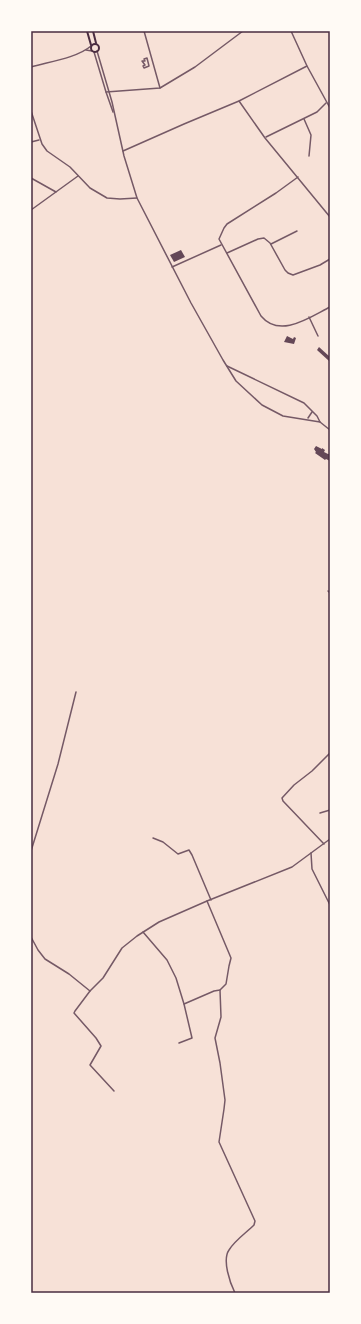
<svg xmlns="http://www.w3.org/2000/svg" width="361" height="1324" font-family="Roboto,sans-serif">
<rect width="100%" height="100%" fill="#f7e1d7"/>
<g fill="#644757">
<path d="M181 250 185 257 174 262 170 255Z"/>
<path d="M287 336 293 339 294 337 296 338 294 344 284 342Z"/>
<path d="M319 347 330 357 329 361 317 350Z"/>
<path d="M316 446 322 449V448L325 450 324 452 328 454H330V461L326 459 325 460 315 453 316 452 314 449Z"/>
</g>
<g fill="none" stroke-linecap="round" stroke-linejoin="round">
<g stroke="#755966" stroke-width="1.5">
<path d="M144 31 160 88"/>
<path d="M86 50 92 51"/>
<path d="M31 67C48 62 77 58 91 46"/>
<path d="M144 68 143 66 145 65 142 61H145L144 59 147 58 149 66 144 68"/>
<path d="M239 101 265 138 330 217"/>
<path d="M31 111 42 144 47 151 70 167 90 188 107 198 120 199 137 198"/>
<path d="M304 119 311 135 309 156"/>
<path d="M266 137 317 112 326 103"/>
<path d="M31 142 39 140"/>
<path d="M123 151 184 124 239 101 307 66"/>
<path d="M298 177 276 193 227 224 224 228 219 239 261 316C280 339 310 317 330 307"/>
<path d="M31 178 56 192"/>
<path d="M31 210 78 176"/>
<path d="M271 244 297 231"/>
<path d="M227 253 258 239 264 238 270 243 285 270 288 273 293 275 320 265 330 259"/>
<path d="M172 267 221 245"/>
<path d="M309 317 318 336"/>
<path d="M328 591 330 593"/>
<path d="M320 813 330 810"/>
<path d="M153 838 163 842 178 854 189 850 192 855 211 900"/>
<path d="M324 844 283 801 282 798 294 785 312 771 330 753"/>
<path d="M31 851 58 764 76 692"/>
<path d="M311 853 312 869 330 905"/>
<path d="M143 932 167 960 176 978 184 1004 192 1038 179 1043"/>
<path d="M220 990 221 1017 215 1038 220 1063 225 1100 224 1109 219 1142 255 1221 254 1225C246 1233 235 1240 229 1250 222 1260 230 1283 235 1293"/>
<path d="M90 991 75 1011 74 1013 96 1038 101 1046 90 1065 114 1091"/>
<path d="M184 1004 214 991 220 990 226 984 229 966 231 958 207 901"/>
</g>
<g stroke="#755966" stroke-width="1.5">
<path d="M291 31 307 66 330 108"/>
<path d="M97 51 112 102 124 156 137 198 191 303 223 360 236 381 262 405 283 416 320 422"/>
<path d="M94 52 106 92 113 112"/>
<path d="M106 92 160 88 195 67 243 31"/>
<path d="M227 366 304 403 317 416 320 422 330 430"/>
<path d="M308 418 312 412"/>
<path d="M31 937 38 950 45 959 69 974 90 991 103 978 122 948 137 936 159 922 207 901 292 867 330 839"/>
</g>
<g stroke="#4a2c40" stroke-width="2">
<path d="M87 31 91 45"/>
<path d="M93 31 96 43"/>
<circle cx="95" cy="48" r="4"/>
</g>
</g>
<rect width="361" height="1324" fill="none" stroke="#fffaf5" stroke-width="64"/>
<rect x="32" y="32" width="297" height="1260" fill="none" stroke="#4a2c40" stroke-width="1.5"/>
</svg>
